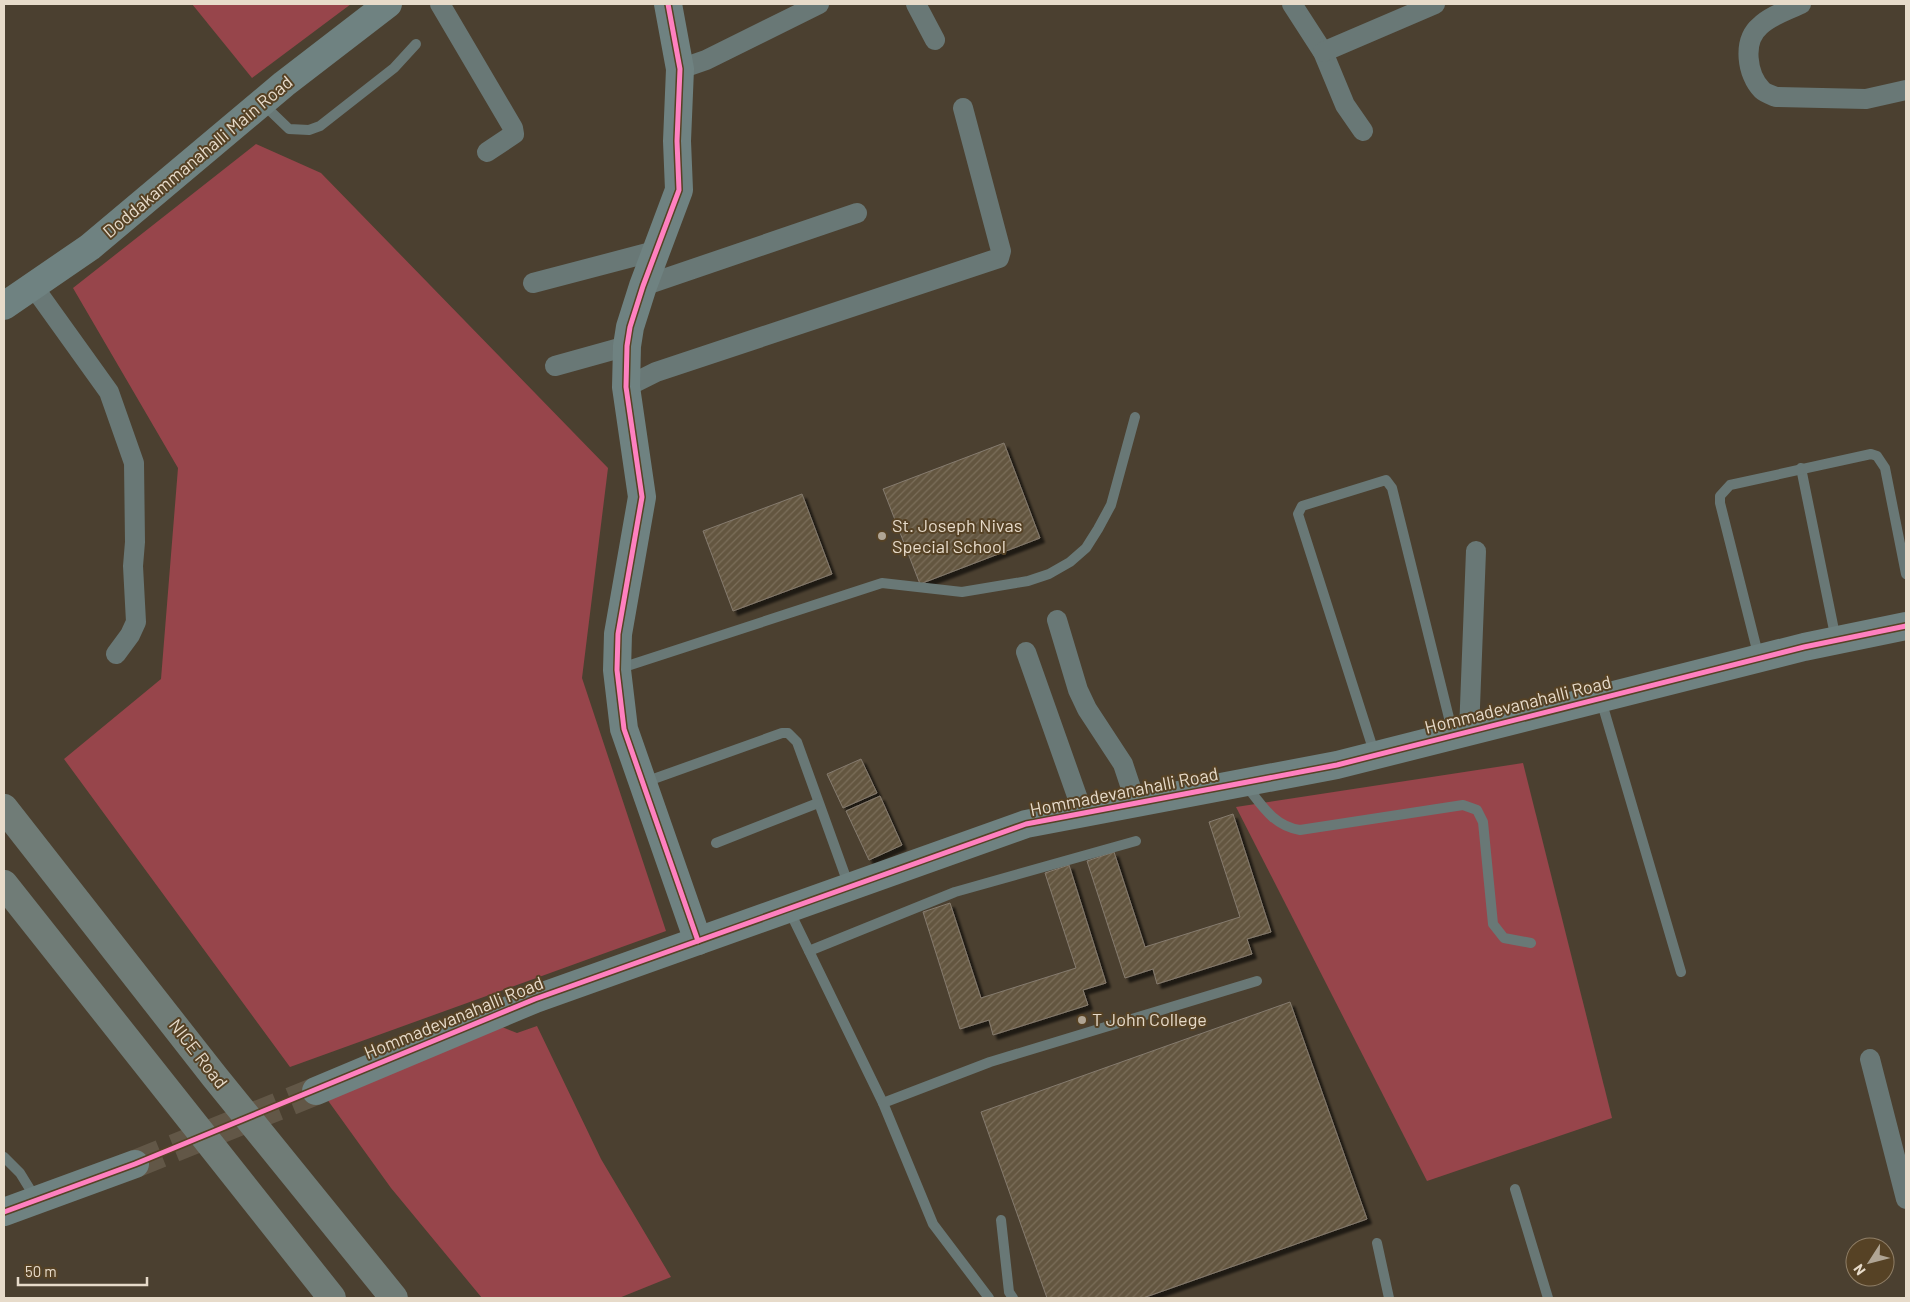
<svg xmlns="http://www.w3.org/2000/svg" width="1910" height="1302" font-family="Barlow,sans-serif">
<defs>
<pattern id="building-hatch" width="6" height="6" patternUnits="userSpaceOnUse" patternTransform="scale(1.25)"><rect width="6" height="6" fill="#645640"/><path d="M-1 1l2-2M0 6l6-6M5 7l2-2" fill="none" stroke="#7a6e5a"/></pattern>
<filter id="shadow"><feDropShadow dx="4.5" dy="4.5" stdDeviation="1" flood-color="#0009"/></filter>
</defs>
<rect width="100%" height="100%" fill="#4b4030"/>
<g fill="#97454b">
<path d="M192 4H351L252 78Z"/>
<path d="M256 144 321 173 608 468 582 678 666 931 290 1067 64 759 161 679 178 468 73 288Z"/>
<path d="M1523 763 1612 1118 1427 1181 1236 807Z"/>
<path d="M537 1026 601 1159 671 1277 619 1298H482L391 1188 324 1095 502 1027 517 1033Z"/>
</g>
<g fill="url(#building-hatch)" stroke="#857b6e" filter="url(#shadow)">
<path d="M1004 443 1040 538 920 584 883 489Z"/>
<path d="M802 494 832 574 733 611 703 531Z"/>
<path d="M861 759 877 793 843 808 827 774Z"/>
<path d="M880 796 902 845 869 860 846 811Z"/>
<path d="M1233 814 1271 932 1247 939 1252 954 1157 984 1153 969 1125 978 1087 861 1114 852 1145 947 1240 917 1209 822Z"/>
<path d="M1069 865 1106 983 1083 990 1088 1005 993 1035 989 1020 960 1029 923 912 950 903 981 998 1076 968 1045 873Z"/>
<path d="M1290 1002 1367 1219 1143 1298H1047L981 1112Z"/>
</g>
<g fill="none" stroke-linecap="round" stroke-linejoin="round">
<path stroke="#625747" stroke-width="28" stroke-dasharray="28 14" stroke-linecap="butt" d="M135 1164 316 1091"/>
<g stroke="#697876" stroke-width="10">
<path d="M263 104 289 129 309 130 320 126 394 68 416 44"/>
<path d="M1801 468 1834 630"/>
<path d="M1756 646 1720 503V496L1730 485 1871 454 1877 456 1885 468 1906 574"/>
<path d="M618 669 882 583 962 592 1028 581 1049 574 1070 562 1086 548 1098 529 1111 505 1135 417"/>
<path d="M1601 700 1681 972"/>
<path d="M1375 755 1298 514 1302 506 1386 480 1392 488 1453 734"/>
<path d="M645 782 782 733H788L797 742 849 886"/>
<path d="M1245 784C1261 804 1273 826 1300 830L1463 805 1477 810 1483 822 1493 924 1504 938 1531 943"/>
<path d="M716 843 818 803"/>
<path d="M789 910 883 1103"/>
<path d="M809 951 955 892 1136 841"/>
<path d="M4 1157 20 1173 36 1199"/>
<path d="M1515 1189 1548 1298"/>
<path d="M1001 1220 1009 1292 1013 1298"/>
<path d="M1377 1243 1389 1298"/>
<path d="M989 1298 933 1224 883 1103 990 1062 1257 981"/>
</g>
<g stroke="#697876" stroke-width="20">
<path d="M440 4 513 128 514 134 487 152"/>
<path d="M916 4 935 40"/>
<path d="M1292 4 1323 52 1345 105 1363 131"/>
<path d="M1801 4C1788 10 1770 16 1760 26 1742 41 1747 75 1762 90 1765 93 1771 95 1776 97L1866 99 1906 90"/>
<path d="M1323 52 1435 4"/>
<path d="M680 69 706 60 819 4"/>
<path d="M533 283 655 251"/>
<path d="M33 286 109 392 134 463 135 542 133 566 136 622 130 635 116 654"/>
<path d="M643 286 857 213"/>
<path d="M555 366 627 346"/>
<path d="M626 387 656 372 999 258 1001 251 963 108"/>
<path d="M1057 620 1078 690 1087 709 1123 764 1136 803"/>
<path d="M1026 652 1083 813"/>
<path d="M1469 732 1476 551"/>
<path d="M1870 1059 1906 1199"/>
</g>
<g stroke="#6f8281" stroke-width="28">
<path d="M668 4 680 69 677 141 679 190 643 286 630 327 627 346 626 387 642 497 618 634 617 670 624 729 698 941"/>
<path d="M4 306 90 247 284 84 388 4"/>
<path d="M316 1091 535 999 1026 824 1337 765 1804 647 1906 626"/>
<path d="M4 1212 135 1164"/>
</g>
<g stroke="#707c77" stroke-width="28">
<path d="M4 808 214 1076 394 1298"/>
<path d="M4 884 332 1298"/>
</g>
<defs>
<g id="cycleway">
<path d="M668 4 680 69 677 141 679 190 643 286 630 327 627 346 626 387 642 497 618 634 617 670 624 729 698 941"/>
<path d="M4 1212 135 1164 535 999 1026 824 1337 765 1804 647 1906 626"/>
</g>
</defs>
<use href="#cycleway" stroke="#564225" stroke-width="8"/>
<use href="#cycleway" stroke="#ff80c0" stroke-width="5"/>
</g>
<g fill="#b0a594" stroke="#564225" stroke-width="2">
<circle cx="882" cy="536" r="5"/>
<circle cx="1082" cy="1020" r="5"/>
</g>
<g text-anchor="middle" stroke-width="4" stroke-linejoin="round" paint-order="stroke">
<g font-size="18" fill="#e7dbca" stroke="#564225">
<text transform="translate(198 157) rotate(-40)" y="6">Doddakammanahalli Main Road</text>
<text transform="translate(1518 705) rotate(-14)" y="6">Hommadevanahalli Road</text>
<text transform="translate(1124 792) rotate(-11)" y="6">Hommadevanahalli Road</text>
<text transform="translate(454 1018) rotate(-22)" y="6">Hommadevanahalli Road</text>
<text transform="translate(198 1054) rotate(52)" y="6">NICE Road</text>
</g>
<g font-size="18" fill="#e7dbca" stroke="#564225" text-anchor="start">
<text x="892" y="532">St. Joseph Nivas<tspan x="892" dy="21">Special School</tspan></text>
<text x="1092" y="1026">T John College</text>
</g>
</g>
<rect width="1910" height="1302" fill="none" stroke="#e7dbca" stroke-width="10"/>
<g transform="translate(1870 1262) rotate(234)"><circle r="24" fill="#564225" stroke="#907f67"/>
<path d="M0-4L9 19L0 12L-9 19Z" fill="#b0a594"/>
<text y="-8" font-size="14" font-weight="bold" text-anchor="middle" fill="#e7dbca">N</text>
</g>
<path d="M18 1277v8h129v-8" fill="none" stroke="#e7dbca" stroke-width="2.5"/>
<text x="25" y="1277" font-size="15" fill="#e7dbca" stroke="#564225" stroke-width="4" paint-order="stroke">50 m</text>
</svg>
